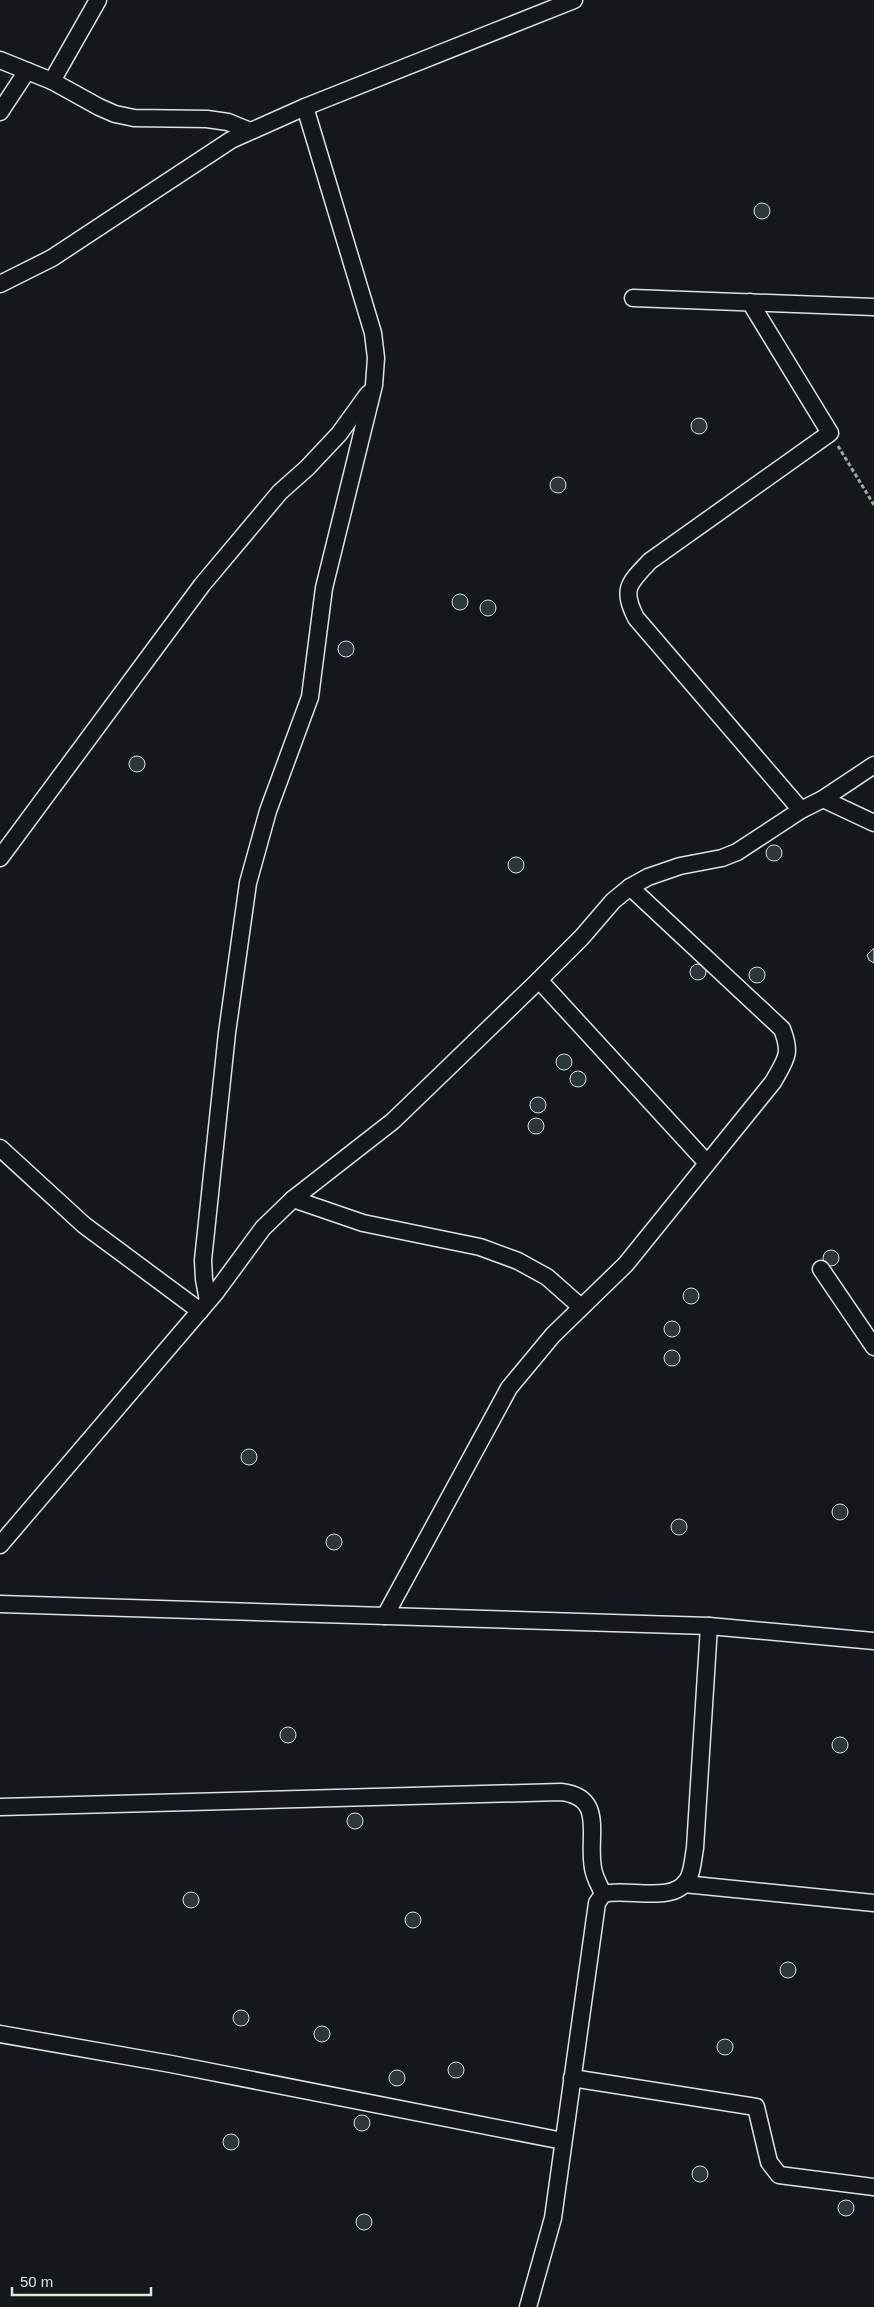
<svg xmlns="http://www.w3.org/2000/svg" width="874" height="2307" font-family="Arial,sans-serif">
<rect width="100%" height="100%" fill="#14181c"/>
<g fill="#2c363c" stroke="#d8e6dc">
<circle cx="762" cy="211" r="8"/>
<circle cx="699" cy="426" r="8"/>
<circle cx="558" cy="485" r="8"/>
<circle cx="460" cy="602" r="8"/>
<circle cx="488" cy="608" r="8"/>
<circle cx="346" cy="649" r="8"/>
<circle cx="137" cy="764" r="8"/>
<circle cx="774" cy="853" r="8"/>
<circle cx="516" cy="865" r="8"/>
<path d="M874 948V963L869 960 867 955Z"/>
<circle cx="698" cy="972" r="8"/>
<circle cx="757" cy="975" r="8"/>
<circle cx="564" cy="1062" r="8"/>
<circle cx="578" cy="1079" r="8"/>
<circle cx="538" cy="1105" r="8"/>
<circle cx="536" cy="1126" r="8"/>
<circle cx="831" cy="1258" r="8"/>
<circle cx="691" cy="1296" r="8"/>
<circle cx="672" cy="1329" r="8"/>
<circle cx="672" cy="1358" r="8"/>
<circle cx="249" cy="1457" r="8"/>
<circle cx="840" cy="1512" r="8"/>
<circle cx="679" cy="1527" r="8"/>
<circle cx="334" cy="1542" r="8"/>
<circle cx="288" cy="1735" r="8"/>
<circle cx="840" cy="1745" r="8"/>
<circle cx="355" cy="1821" r="8"/>
<circle cx="191" cy="1900" r="8"/>
<circle cx="413" cy="1920" r="8"/>
<circle cx="788" cy="1970" r="8"/>
<circle cx="241" cy="2018" r="8"/>
<circle cx="322" cy="2034" r="8"/>
<circle cx="725" cy="2047" r="8"/>
<circle cx="456" cy="2070" r="8"/>
<circle cx="397" cy="2078" r="8"/>
<circle cx="362" cy="2123" r="8"/>
<circle cx="231" cy="2142" r="8"/>
<circle cx="700" cy="2174" r="8"/>
<circle cx="846" cy="2208" r="8"/>
<circle cx="364" cy="2222" r="8"/>
</g>
<g fill="none" stroke-linecap="round" stroke-linejoin="round">
<defs>
<g id="minor">
<path d="M0 60 52 81 99 107 115 114 134 118 207 119 228 122 250 131"/>
<path d="M52 81 98 0"/>
<path d="M0 112 27 71"/>
<path d="M0 284 52 258 231 140 305 107 574 0"/>
<path d="M633 298 874 307"/>
<path d="M750 302 830 433 650 561C629 583 621 589 636 618L801 810"/>
<path d="M823 799 874 823"/>
<path d="M0 858 202 585 280 492 307 468 339 434 368 394"/>
<path d="M539 980 707 1163"/>
<path d="M0 1148 84 1225 200 1311"/>
<path d="M293 1199 363 1223 480 1247 518 1261 547 1277 581 1307"/>
<path d="M821 1269 874 1347"/>
<path d="M208 1301 204 1279 203 1260 227 1033 248 883 268 811 310 697 324 588 374 385 376 358 373 333 305 107"/>
<path d="M0 1545 216 1292 263 1228 293 1199 393 1121 539 980 582 937 613 901 630 887 648 877 680 866 722 858 737 852 801 810 823 799 874 765"/>
<path d="M0 1604 709 1626 874 1641"/>
<path d="M385 1616 509 1388 553 1335 626 1264 773 1082C786 1059 792 1054 782 1029L630 887"/>
<path d="M0 1807 561 1792C606 1797 587 1836 593 1868 594 1877 600 1886 603 1894"/>
<path d="M684 1884 874 1903"/>
<path d="M0 2034 171 2064 563 2141"/>
<path d="M572 2078 756 2107 769 2162 779 2175 874 2187"/>
<path d="M528 2307 553 2218 597 1903 603 1894C627 1887 674 1905 688 1879 693 1870 693 1858 695 1848L709 1626"/>
</g>
</defs>
<use href="#minor" stroke="#d8e6dc" stroke-width="19"/>
<path stroke="#9da8a2" stroke-width="3" stroke-dasharray="4 2.5" stroke-linecap="butt" d="M838 446 874 505"/>
<use href="#minor" stroke="#14181c" stroke-width="16"/>
</g>
<path d="M12 2287v8h139v-8" fill="none" stroke="#d8e6dc" stroke-width="2.5"/>
<text x="20" y="2287" font-size="15" fill="#d8e6dc" stroke="#14181c" stroke-width="4" paint-order="stroke">50 m</text>
</svg>
